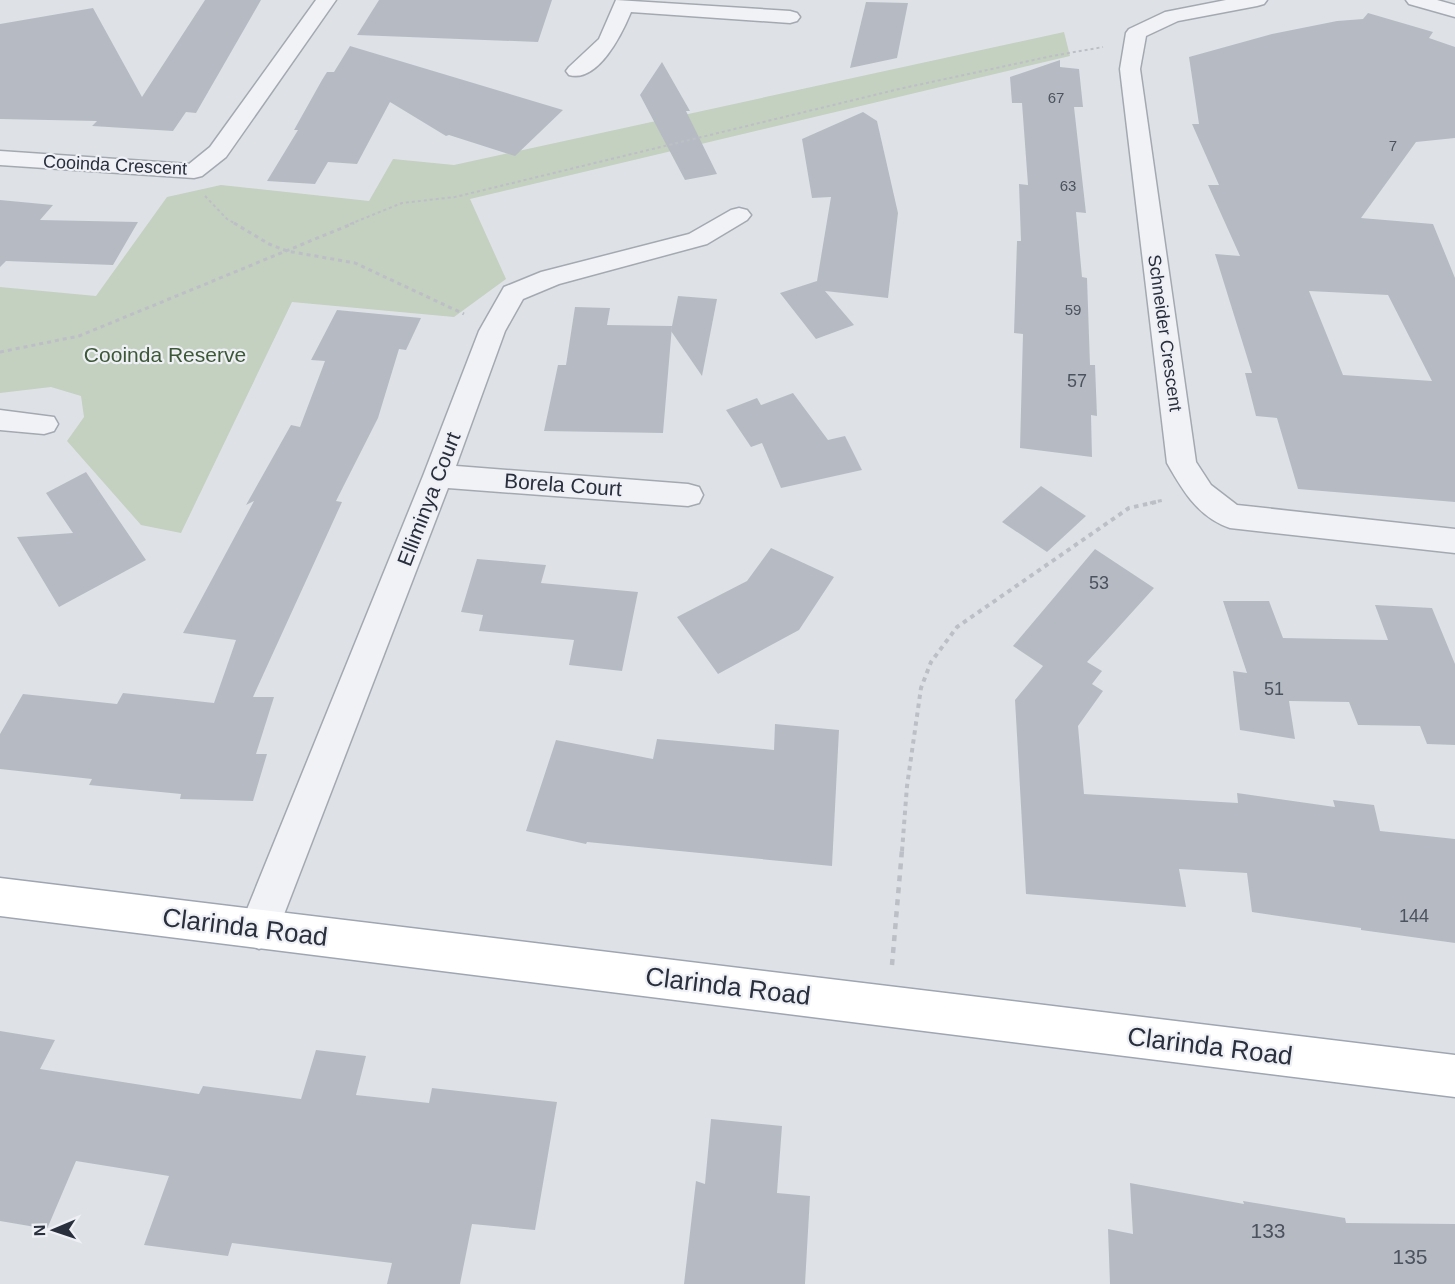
<svg xmlns="http://www.w3.org/2000/svg" width="1455" height="1284" font-family="Helvetica,sans-serif">
<rect width="100%" height="100%" fill="#dee2e7"/>
<path fill="#c4d0c0" d="M1064 32 1070 56 470 199 506 279 454 317 292 302 181 533 141 525 67 441 84 417 81 396 51 387 0 393V287L96 296 167 197 221 185 369 201 393 159 454 165Z"/>
<g fill="#b6bbc3" fill-rule="evenodd">
<path d="M205 0H261L196 113 186 112 173 131 92 126 97 121 0 119V24L93 8 142 97Z"/>
<path d="M379 0H552L538 42 357 35Z"/>
<path d="M866 2 908 3 897 58 850 68Z"/>
<path d="M1368 13 1433 32 1429 38 1455 47V138L1416 142 1361 218 1433 224 1455 278V502L1298 489 1277 418 1256 416 1245 373H1252L1215 254 1240 256 1208 185H1219L1192 124H1199L1189 57 1272 34 1337 21 1363 19ZM1309 291 1388 295 1432 381 1343 375Z"/>
<path d="M350 46 563 110 515 156 449 135 446 136 390 102 357 164 328 162 315 184 267 181 298 130H294L322 80 327 72H334Z"/>
<path d="M1060 60V67L1079 69 1083 107H1074L1086 213 1076 212 1082 277 1087 278 1090 365H1095L1097 416 1091 415 1092 457 1020 448 1023 334 1014 333 1017 241H1021L1019 184 1028 185 1022 103H1012L1010 77Z"/>
<path d="M662 62 690 111H686L717 174 685 180 640 95Z"/>
<path d="M863 112 877 121 898 213 888 298 825 291 854 325 816 339 780 293 817 281 831 197 812 198 802 139Z"/>
<path d="M0 200 53 205 40 220 138 222 113 265 6 261 0 267Z"/>
<path d="M678 296 717 299 702 376 671 331Z"/>
<path d="M575 307 610 308 607 325 672 326 663 433 544 431 558 365H566Z"/>
<path d="M337 310 421 318 406 350 399 349 378 418 336 501 342 502 253 697H274L256 754H267L253 801 180 799 181 794 89 785 92 779 0 769V734L23 694 117 704 123 693 214 703 236 640 183 633 254 501 246 505 291 425 300 427 325 361 311 360Z"/>
<path d="M793 393 828 440 845 436 862 470 781 488 762 443 751 447 726 410 757 398 761 405Z"/>
<path d="M86 472 146 560 59 607 17 537 73 533 46 493Z"/>
<path d="M1041 486 1086 516 1047 552 1002 522Z"/>
<path d="M771 548 834 577 799 630 718 674 677 617 747 581Z"/>
<path d="M1095 549 1154 588 1087 662 1102 671 1092 684 1103 691 1078 726 1084 794 1238 803 1237 793 1335 807 1333 800 1374 805 1380 831 1455 839V943L1361 930V928L1252 912 1247 873 1179 869 1186 907 1026 894 1015 700 1043 666 1013 646Z"/>
<path d="M477 559 546 565 541 583 638 592 622 671 569 665 574 640 479 631 483 615 461 612Z"/>
<path d="M1223 601H1269L1283 638 1388 640 1375 605 1432 608 1455 664V745L1427 744 1420 726 1358 725 1349 702 1289 701 1295 739 1240 730 1233 671 1247 673Z"/>
<path d="M775 724 839 730 832 866 587 842 586 844 526 831 556 740 653 759 657 739 774 750Z"/>
<path d="M0 1031 55 1040 40 1069 199 1094 203 1086 301 1099 316 1050 366 1056 356 1095 429 1103 432 1088 557 1102 535 1230 472 1224 460 1284H387L392 1263 232 1243 228 1256 144 1245 169 1176 76 1161 47 1229 0 1221Z"/>
<path d="M711 1119 782 1126 777 1193 810 1196 805 1284H684L696 1181 705 1184Z"/>
<path d="M1130 1183 1244 1204 1243 1201 1345 1218 1346 1223 1455 1224V1284H1110L1108 1229 1133 1234Z"/>
</g>
<g fill="none" stroke-linecap="round" stroke-linejoin="round">
<defs>
<g id="street">
<path d="M316 0H336L226 157 202 176 194 178 0 165V151L189 164 210 147Z"/>
<path d="M616 0 790 11 797 13 800 17 797 21 790 23 631 12C622 34 598 83 569 75L566 71 569 67 599 39Z"/>
<path d="M1226 0H1267L1264 4 1257 6 1178 21 1146 36 1140 69 1196 462 1211 485 1237 505 1455 529V553L1230 528C1198 517 1183 491 1167 463L1120 69 1126 33 1129 29 1165 12Z"/>
<path d="M1406 0H1437L1455 5V17L1409 4Z"/>
<path d="M739 208 747 210 751 215 747 220 707 244 559 284 523 299 505 331 456 466 688 484 699 487 703 495 699 503 688 506 448 488 273 943 259 949 245 943 239 929 423 476 479 331 504 287 541 272 689 234 731 210Z"/>
<path d="M0 410 54 417 58 424 54 431 44 434 0 430Z"/>
</g>
<path id="primary" d="M0 878 1455 1055V1097L0 916Z"/>
</defs>
<use href="#street" stroke="#a4a9b1" stroke-width="3"/>
<use href="#primary" stroke="#9fa6b2" stroke-width="3"/>
<g stroke="#bdbfc6" stroke-width="2" stroke-dasharray="3 3" stroke-linecap="butt">
<path d="M205 196 227 219 236 224"/>
<path d="M350 224 402 203 455 197 899 89 1052 56 1103 47"/>
</g>
<g stroke="#bdbfc6" stroke-width="3" stroke-dasharray="4 4" stroke-linecap="butt">
<path d="M234 223 269 244 287 251 355 263 464 314"/>
<path d="M0 352 79 336 354 223"/>
<path d="M1150 503 1164 500"/>
</g>
<path stroke="#bdbfc6" stroke-width="4" stroke-dasharray="4.5 4.5" stroke-linecap="butt" d="M902 851 907 786 921 688 931 662 957 627 1129 508 1156 502"/>
<path stroke="#bdbfc6" stroke-width="4.5" stroke-dasharray="6 6" stroke-linecap="butt" d="M892 965 902 850"/>
<use href="#street" fill="#f1f2f6" fill-rule="evenodd"/>
<use href="#primary" fill="#fff" fill-rule="evenodd"/>
</g>
<g text-anchor="middle" stroke-width="4.5" stroke-linejoin="round" paint-order="stroke">
<g font-size="15" fill="#4c525e">
<text x="1056" y="103">67</text>
<text x="1393" y="151">7</text>
<text x="1068" y="191">63</text>
<text x="1073" y="315">59</text>
</g>
<g font-size="18" fill="#292f3d" stroke="#eef0f5">
<text transform="translate(115 165) rotate(3)" y="6">Cooinda Crescent</text>
<text transform="translate(1165 333) rotate(82)" y="6">Schneider Crescent</text>
</g>
<g font-size="18" fill="#4c525e">
<text x="1077" y="387">57</text>
<text x="1099" y="589">53</text>
<text x="1274" y="695">51</text>
<text x="1414" y="922">144</text>
</g>
<g font-size="21" fill="#3c5837" stroke="#eef0f5">
<text x="165" y="362">Cooinda Reserve</text>
</g>
<g font-size="21" fill="#292f3d" stroke="#eef0f5">
<text transform="translate(563 485) rotate(4)" y="7">Borela Court</text>
<text transform="translate(429 499) rotate(-69)" y="7">Elliminya Court</text>
</g>
<g font-size="21" fill="#4c525e">
<text x="1268" y="1238">133</text>
<text x="1410" y="1264">135</text>
</g>
<g font-size="26" fill="#292f3d" stroke="#eef0f5">
<text transform="translate(245 927) rotate(7)" y="9">Clarinda Road</text>
<text transform="translate(728 986) rotate(7)" y="9">Clarinda Road</text>
<text transform="translate(1210 1046) rotate(7)" y="9">Clarinda Road</text>
</g>
</g>
<g transform="translate(54 1230) rotate(268)" stroke="#eef0f5" stroke-width="4.5" paint-order="stroke">
<path d="M0-4.5L10 22L0 15L-10 22Z" fill="#292f3d"/>
<text y="-9" font-size="16" font-weight="bold" text-anchor="middle" fill="#292f3d">N</text>
</g>
</svg>
